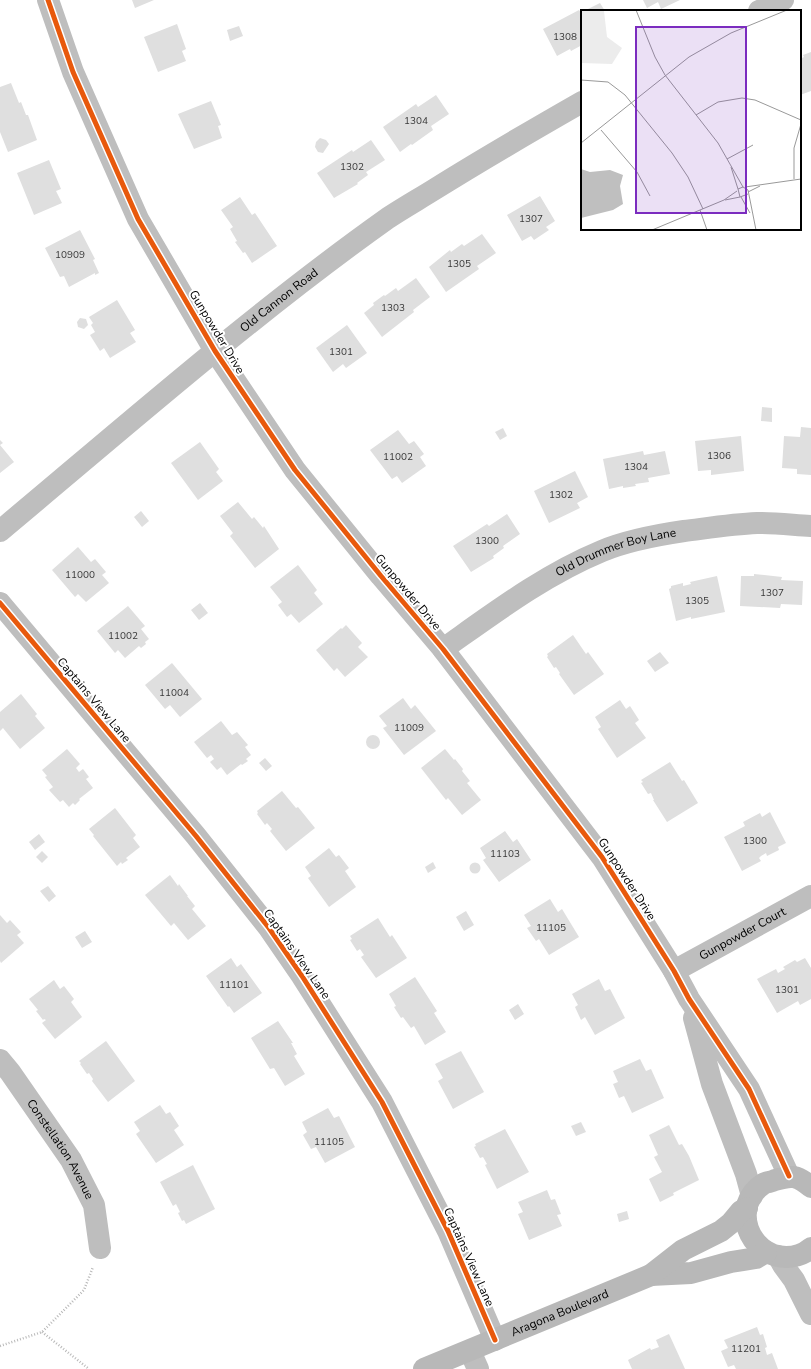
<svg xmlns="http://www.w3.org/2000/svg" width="811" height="1369" font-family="'Nunito Sans',sans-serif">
<rect width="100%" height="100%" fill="#fff"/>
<g fill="#dfdfdf">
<path d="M132 0H154L135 8Z"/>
<path d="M643 0H680L661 9 658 2 647 8Z"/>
<path d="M600 3 605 11H584Z"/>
<path d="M579 10 581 13 582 12V45L571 51 570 49 557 56 543 29Z"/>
<path d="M177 24 186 49 182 51 186 61 158 72 144 37Z"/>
<path d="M239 26 243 36 230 41 227 30Z"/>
<path d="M811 52V91L800 95V59L804 57 803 55Z"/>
<path d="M11 83 19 103 21 102 26 115H28L37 140 8 152 0 132V87Z"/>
<path d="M436 95 449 114 431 126 433 130 412 145 411 144 400 152 383 127 416 104 418 107Z"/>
<path d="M211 101 221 125 218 126 222 138 194 149 178 114Z"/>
<path d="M320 138 326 140 329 144 323 153 318 152 315 147 316 142Z"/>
<path d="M371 140 385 160 366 172 368 175 357 183 358 184 334 198 317 173 352 150 353 152Z"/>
<path d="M49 160 61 189 56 191 62 203 34 215 17 173Z"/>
<path d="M540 196 555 221 546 227 549 230 534 240 531 236 522 241 507 215Z"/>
<path d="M240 197 252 215 255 213 277 246 252 263 245 252 243 253 235 242 237 241 230 229 233 227 221 210Z"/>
<path d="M80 230 95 259 93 260 99 273 95 275V273L69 287 64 276 60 277 45 248Z"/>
<path d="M482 234 496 253 477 266 479 269 446 292 429 267 450 250 451 252 462 244 464 246Z"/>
<path d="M416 278 430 297 413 310 414 312 382 337 364 313 374 305 373 303 384 295 385 296 396 288 398 291Z"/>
<path d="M117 300 135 330 130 333 136 342 110 358 104 348 100 351 90 335 95 332 91 325 93 323 89 317Z"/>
<path d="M80 318 86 319 88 325 84 329 78 327 77 322Z"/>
<path d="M347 325 367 353 346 368 343 364 333 372 316 348Z"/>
<path d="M762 407 772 408V422L761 421Z"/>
<path d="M801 427 811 428V475L797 474V469L782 468 784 436 800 437Z"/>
<path d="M503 428 507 436 500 440 495 432Z"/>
<path d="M398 430 409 444 414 441 424 454 420 457 426 466 402 483 397 476 392 479 370 450Z"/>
<path d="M741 436 744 471 711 475V470L698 471 695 441Z"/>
<path d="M0 440 3 443 0 445 14 462 0 473Z"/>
<path d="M200 442 219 469 216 472 223 481 198 500 171 463Z"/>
<path d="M643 451 644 455 665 451 670 474 648 478 649 482 635 484 636 486 623 488V486L609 489 603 459Z"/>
<path d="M575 471 588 497 577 503 580 508 549 523 534 491Z"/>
<path d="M238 502 252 519 254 517 263 528 264 526 279 549 255 568 230 536 233 533 220 516Z"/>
<path d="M141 511 149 521 142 527 134 517Z"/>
<path d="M507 514 520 534 503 546 504 548 493 556 494 558 471 572 453 546 487 524 489 526Z"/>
<path d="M78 547 91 562 95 559 106 572 102 575 109 583 86 602 78 594 75 597 52 570Z"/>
<path d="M298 565 317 590 314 593 323 604 299 623 291 614 287 617 278 605 282 602 270 587Z"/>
<path d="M754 574 782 577 781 580 803 581 802 605 781 604 780 608 740 606 741 576H754Z"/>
<path d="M717 576 725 612 691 619V617L676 621 669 589 671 588V586L683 583V586L691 584 690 582Z"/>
<path d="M200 603 208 613 199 620 191 610Z"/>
<path d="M128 606 145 626 141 629 149 639 145 642 146 644 141 648 139 646 125 658 118 650 115 653 97 631Z"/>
<path d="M346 625 362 643 358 647 368 657 345 677 337 668 334 671 316 650 341 628 342 629Z"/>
<path d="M573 635 586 654 588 652 604 674 574 695 559 674 560 673 556 667 554 668 547 657 548 656 547 654Z"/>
<path d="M660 652 669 663 655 672 647 661Z"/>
<path d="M172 663 202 699 180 717 170 705 165 709 145 685Z"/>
<path d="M21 694 37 714 35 716 45 728 20 749 3 728 0 731V712Z"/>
<path d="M403 698 411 709 415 705 436 731 404 755 383 728 387 726 379 716Z"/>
<path d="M620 700 626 709 630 706 639 720 635 723 646 738 617 758 598 729 601 727 595 717Z"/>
<path d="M221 721 232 735 237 732 248 745 245 747 251 755 246 759 248 761 242 765 241 764 227 775 221 767 217 770 210 762 214 759 211 755 207 758 194 742Z"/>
<circle cx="373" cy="742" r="7"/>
<path d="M67 749 80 764 76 768 79 772 83 769 89 777 86 779 93 788 79 799 80 800 75 805 73 803 69 807 63 800 60 802 49 790 53 787 45 777 47 776 42 770Z"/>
<path d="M445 749 454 760 455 759 463 769 462 771 470 781 467 783 481 800 462 815 448 798 446 800 421 768Z"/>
<path d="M265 758 272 766 266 771 259 763Z"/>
<path d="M670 762 682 781 684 780 698 803 667 822 653 800H654L651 793 648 794 641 783 643 782 641 780Z"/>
<path d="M282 791 296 808 298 807 315 828 286 851 270 831 272 829 267 823 265 825 257 814 258 813 257 811Z"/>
<path d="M115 808 136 835 133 838 140 847 126 858 128 860 122 864 121 862 117 866 93 836 94 835 89 829Z"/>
<path d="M770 812 786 843 778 847 779 850 767 856 766 853 761 856 759 858 761 861 742 871 724 837 745 826 743 822 760 813 762 817Z"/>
<path d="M505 831 513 842 517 839 531 860 499 882 483 860 486 858 480 848Z"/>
<path d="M39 834 45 842 35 850 29 842Z"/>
<path d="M329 848 336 857 339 855 349 868 345 871 356 887 329 907 308 878 311 876 305 867Z"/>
<path d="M42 851 48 857 42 863 36 857Z"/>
<path d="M433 862 436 868 428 873 425 867Z"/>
<circle cx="475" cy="868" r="5.5"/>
<path d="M170 875 178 886 179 884 188 896H187L195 906 192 909 206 926 188 940 174 923 171 926 145 895Z"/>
<path d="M48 886 56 896 49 902 40 891Z"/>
<path d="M550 899 558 912 562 909 579 937 549 955 539 939 536 941 527 928 531 926 524 915Z"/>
<path d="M466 911 474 925 464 931 456 917Z"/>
<path d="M0 915 7 923 10 920 21 932 17 935 24 943 1 963 0 961Z"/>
<path d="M378 918 390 937 392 935 407 958 376 978 361 957 364 955 360 949 357 951 350 940 352 939 350 936Z"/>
<path d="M85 931 92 942 82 948 75 937Z"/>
<path d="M231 958 237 967 241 964 262 993 234 1013 229 1006 228 1007 206 976Z"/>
<path d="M805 958 811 968V999L800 1005 798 1001 777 1013 757 979 776 969 778 973 785 969 783 967 795 960 797 962Z"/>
<path d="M415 977 437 1011 434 1013 446 1032 425 1045 414 1026 411 1028 403 1017 401 1018 394 1007 396 1006 389 994Z"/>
<path d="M599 979 605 991 610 989 625 1018 595 1035 585 1017 581 1020 575 1007 578 1005 572 994Z"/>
<path d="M54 980 60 989 64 986 74 999 71 1002 82 1017 55 1039 42 1023 46 1020 44 1019 43 1020 36 1011 38 1010 29 999Z"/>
<path d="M518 1004 524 1014 515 1020 509 1010Z"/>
<path d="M278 1021 293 1043H291L297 1054 294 1056 305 1074 285 1086 274 1068 270 1069 251 1038Z"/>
<path d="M106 1041 135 1081 108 1102 92 1081 93 1079 89 1073 87 1074 80 1064 81 1063 79 1061Z"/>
<path d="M461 1051 484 1092 453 1109 438 1081 443 1078 435 1064Z"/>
<path d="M640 1059 646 1071 651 1069 664 1098 632 1113 624 1096 619 1098 613 1084 618 1082 613 1071Z"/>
<path d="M160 1105 166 1114 170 1112 179 1126 174 1130 184 1145 156 1163 136 1134 140 1131 134 1122Z"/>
<path d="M328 1108 334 1118 339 1116 355 1147 325 1163 316 1147 311 1149 303 1135 307 1132 302 1122Z"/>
<path d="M581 1122 586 1132 576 1136 571 1126Z"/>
<path d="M669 1125 679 1145 682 1144 689 1156 699 1180 673 1193 674 1195 660 1202 649 1179 662 1172 654 1157 658 1155 649 1135Z"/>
<path d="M505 1129 529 1172 497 1189 485 1165 487 1164 483 1157 480 1158 474 1147 476 1146 475 1144Z"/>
<path d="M193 1165 215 1209 186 1224 184 1220 182 1221 178 1213 180 1212 176 1204 173 1206 160 1182Z"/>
<path d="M547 1190 551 1200 555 1199 561 1214 557 1215 562 1226 529 1240 518 1214 523 1212 518 1202Z"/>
<path d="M627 1211 629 1219 619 1222 617 1214Z"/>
<path d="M757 1327 760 1335 763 1334 767 1347 765 1348 767 1355 772 1353 778 1369H736L734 1365 728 1367 721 1351 728 1348 724 1340Z"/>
<path d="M669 1334 685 1369H632L628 1360 650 1348 651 1350 659 1347 656 1340Z"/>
</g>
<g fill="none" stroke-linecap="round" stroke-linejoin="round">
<g stroke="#b9b9b9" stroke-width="2.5" stroke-dasharray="1 2" stroke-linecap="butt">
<path d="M42 1332 89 1369"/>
<path d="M0 1346 42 1332 84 1290 93 1267"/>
</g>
<g stroke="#bebebe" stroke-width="22">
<path d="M48 0 73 72 138 219 215 351 295 470 381 576 443 649 602 857 674 971 689 999 749 1089 789 1176"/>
<path d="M759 11 783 0"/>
<path id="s1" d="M0 531C127 425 253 314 388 218 403 208 419 199 435 189 483 159 533 130 582 102"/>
<path d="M0 603 196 836 269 928 302 976 382 1102 448 1231 495 1340"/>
<path id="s2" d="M443 649C494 613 544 575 602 551 628 540 657 535 684 531 708 528 733 524 757 523 775 523 793 525 811 526"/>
<path id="s3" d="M674 971 811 896"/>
<path d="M694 1018 712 1084 746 1174 752 1196"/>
<path id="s4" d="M0 1060 10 1072 71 1160 94 1205 100 1248"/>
<path d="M778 1256 783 1265 794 1280 811 1314"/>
<path d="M470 1351 478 1369"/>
</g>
<g stroke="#b8b8b8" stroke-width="22">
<path d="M811 1187C797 1175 792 1175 775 1180 771 1182 766 1182 763 1184 730 1206 748 1256 786 1257 795 1257 804 1254 811 1248"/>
<path d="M651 1275 691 1273 731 1262 756 1258 766 1252"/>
<path id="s5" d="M424 1369 651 1275 683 1250 721 1231 731 1223 741 1211 747 1208"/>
</g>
<defs>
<g id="cycleway">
<path d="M48 0 73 72 138 219 215 351 295 470 381 576 443 649 602 857 674 971 689 999 749 1089 789 1176"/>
<path d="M0 603 196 836 269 928 302 976 382 1102 448 1231 495 1340"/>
</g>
</defs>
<use href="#cycleway" stroke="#fff" stroke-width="8"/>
<use href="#cycleway" stroke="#e8590c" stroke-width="5"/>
</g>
<g text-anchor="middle" stroke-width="4" stroke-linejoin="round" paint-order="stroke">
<g font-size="10" fill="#383838">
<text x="565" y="40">1308</text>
<text x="416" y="124">1304</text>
<text x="352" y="170">1302</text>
<text x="531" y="222">1307</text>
<text x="70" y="258">10909</text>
<text x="459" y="267">1305</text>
<text x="393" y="311">1303</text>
<text x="341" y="355">1301</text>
<text x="719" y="459">1306</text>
<text x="398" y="460">11002</text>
<text x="636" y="470">1304</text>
<text x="561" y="498">1302</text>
<text x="487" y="544">1300</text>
<text x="80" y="578">11000</text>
<text x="772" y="596">1307</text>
<text x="697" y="604">1305</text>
<text x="123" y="639">11002</text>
<text x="174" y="696">11004</text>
<text x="409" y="731">11009</text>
<text x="755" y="844">1300</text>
<text x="505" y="857">11103</text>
<text x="551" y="931">11105</text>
<text x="234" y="988">11101</text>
<text x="787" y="993">1301</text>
<text x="329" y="1145">11105</text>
<text x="746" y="1352">11201</text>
</g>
<g font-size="12" fill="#000" stroke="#fff">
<text dy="4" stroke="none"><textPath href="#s1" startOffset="362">Old Cannon Road</textPath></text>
<text transform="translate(217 332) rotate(59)" y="4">Gunpowder Drive</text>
<text dy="4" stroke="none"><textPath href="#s2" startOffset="200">Old Drummer Boy Lane</textPath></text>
<text transform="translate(408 592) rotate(50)" y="4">Gunpowder Drive</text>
<text transform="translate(94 700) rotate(50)" y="4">Captains View Lane</text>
<text transform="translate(627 879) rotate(57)" y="4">Gunpowder Drive</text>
<text dy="4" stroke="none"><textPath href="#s3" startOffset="78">Gunpowder Court</textPath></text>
<text transform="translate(297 954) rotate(55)" y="4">Captains View Lane</text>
<text dy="4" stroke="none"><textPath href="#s4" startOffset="108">Constellation Avenue</textPath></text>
<text transform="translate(469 1257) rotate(66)" y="4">Captains View Lane</text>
<text dy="4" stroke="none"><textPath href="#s5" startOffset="147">Aragona Boulevard</textPath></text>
</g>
</g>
<g transform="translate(581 10)">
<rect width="220" height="220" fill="#fff"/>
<path d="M0 1H23L26 27 41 38 31 54 0 53Z" fill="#ececec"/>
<path d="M0 159 9 162 29 160 42 165 39 176 42 194 32 200 0 208Z" fill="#bfbfbf"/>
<path fill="none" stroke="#999" stroke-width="1" d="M55 0 74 47 84 65 137 133 162 177M0 70 27 72 44 85 91 143 107 167 122 199M115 105 137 92 161 88 174 90 220 110M20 120 56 162 69 186M0 133 108 47 150 23 206 0M146 149 172 135M150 157 157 179M213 169V138L220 114M164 177 220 169M167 182 179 176M167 184 159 187 157 179 162 177 167 180 175 220M160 187 169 203M144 190 159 187M119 200 126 220M71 220 143 190 156 181"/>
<path fill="#7b2cbf" fill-opacity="0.15" stroke="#7b2cbf" stroke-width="2" d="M55 17H165V203H55Z"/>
<rect width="220" height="220" fill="none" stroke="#000" stroke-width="2"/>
</g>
</svg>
